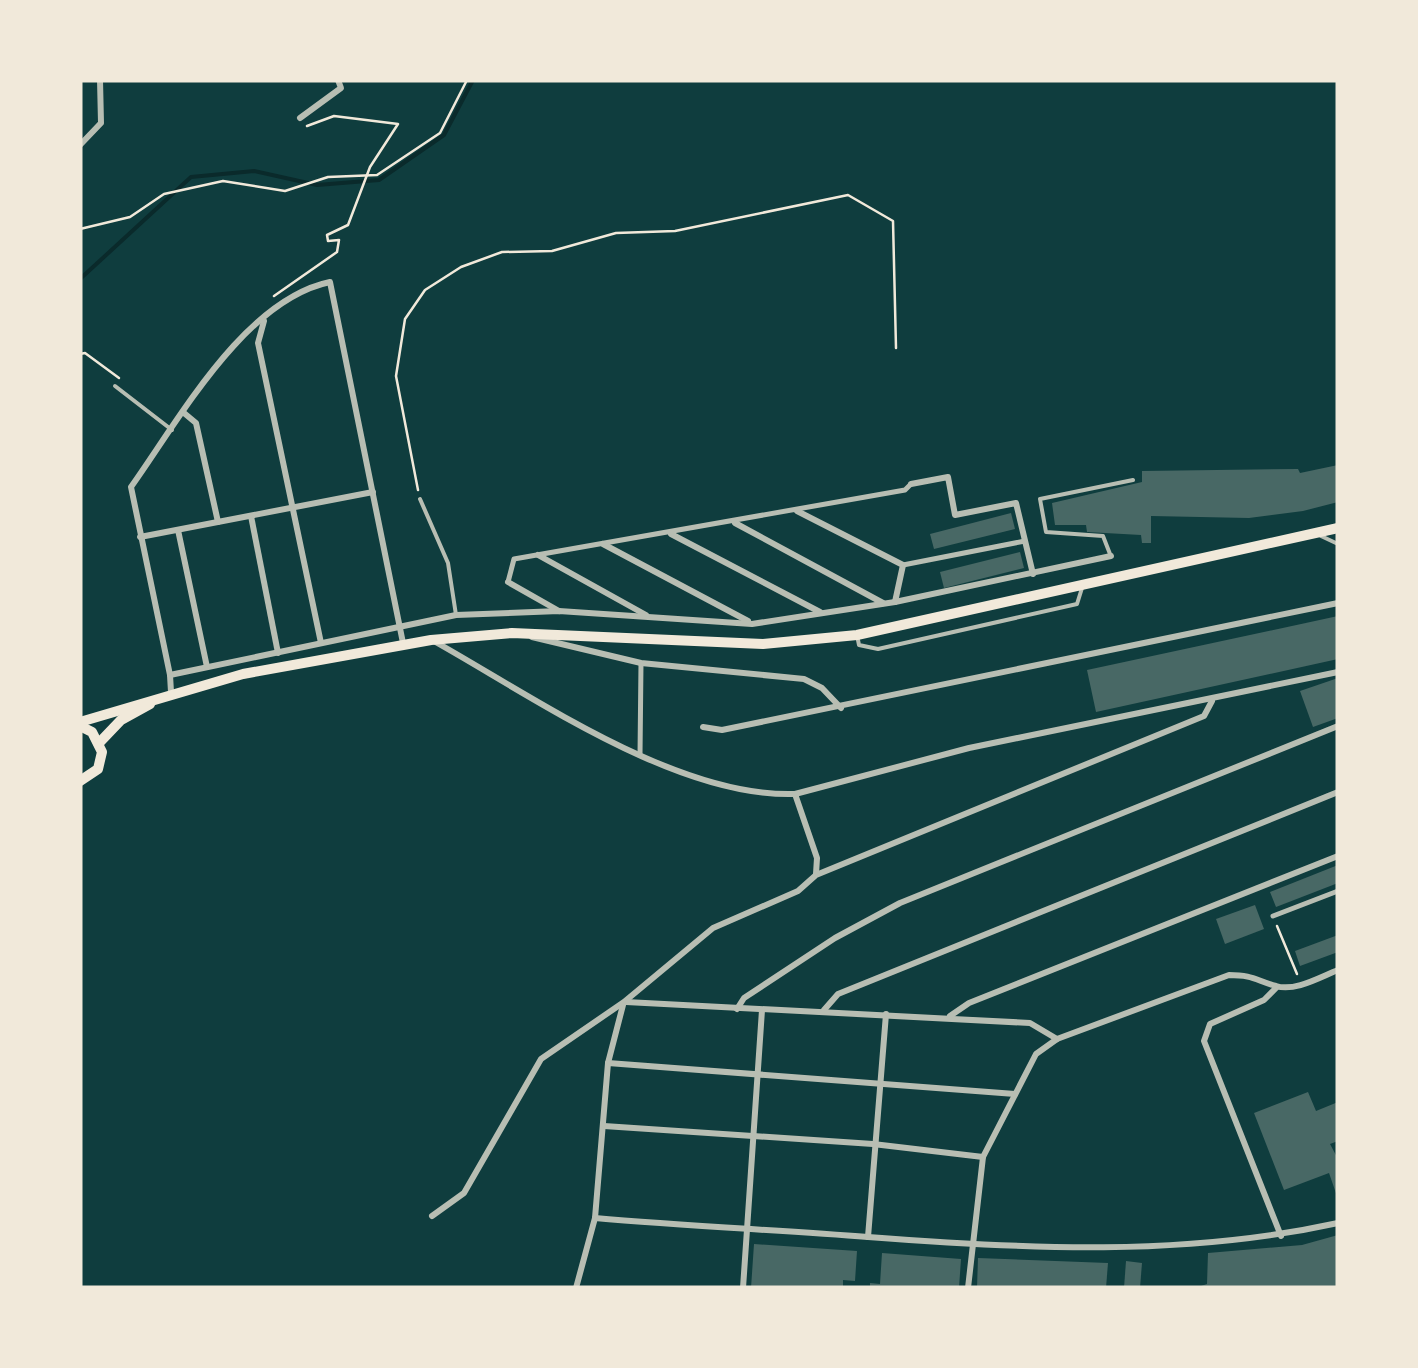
<svg xmlns="http://www.w3.org/2000/svg" width="1418" height="1368" font-family="Overpass,sans-serif">
<rect width="100%" height="100%" fill="#0f3d3e"/>
<g fill="none" stroke-linecap="round" stroke-linejoin="round">
<path stroke="#0a2a2b" stroke-width="4" d="M80 279 191 177 254 171 317 185 379 180 444 135 473 80"/>
</g>
<g fill="#486865">
<path d="M1338 465V502L1303 511 1249 518 1151 516V543H1142L1141 535 1087 532 1086 525H1055L1052 503 1142 482V471L1298 469 1300 473Z"/>
<path d="M1011 513 1015 529 934 549 930 534Z"/>
<path d="M1020 552 1024 568 944 588 940 572Z"/>
<path d="M1338 616V659L1096 712 1087 670Z"/>
<path d="M1338 678V718L1313 727 1300 691Z"/>
<path d="M1338 865V883L1276 907 1270 892Z"/>
<path d="M1255 905 1264 929 1225 944 1216 919Z"/>
<path d="M1338 935V952L1300 966 1295 951Z"/>
<path d="M1308 1092 1316 1111 1338 1102V1141L1330 1144 1338 1159V1199L1329 1173 1284 1190 1254 1113Z"/>
<path d="M1338 1235V1288H1195L1207 1284 1208 1253 1302 1245Z"/>
<path d="M754 1244 857 1251 855 1281 843 1280V1288H751Z"/>
<path d="M882 1253 961 1259 959 1288H870V1283L880 1284Z"/>
<path d="M978 1258 1108 1263 1106 1288H977Z"/>
<path d="M1126 1261 1142 1263 1140 1288H1124Z"/>
</g>
<g fill="none" stroke-linecap="round" stroke-linejoin="round">
<g stroke="#f1e9da" stroke-width="2.5">
<path d="M80 229 130 217 164 194 223 181 285 191 328 177 377 175 440 133 467 80"/>
<path d="M274 296 337 252 339 240 328 241 327 235 348 225 370 167 398 124 334 116 307 126"/>
<path d="M80 354 85 353 119 378"/>
<path d="M418 490 396 376 405 319 425 290 461 267 502 252 552 251 616 233 675 231 848 195 893 221 896 348"/>
<path d="M1277 926 1297 974"/>
</g>
<g stroke="#b8beb3" stroke-width="4">
<path d="M115 386 172 430"/>
<path d="M420 499 448 563 456 615"/>
<path d="M1321 536 1338 544"/>
<path d="M1110 554 1103 536 1046 532 1040 499 1133 480"/>
<path d="M857 635 859 645 878 649 1077 604 1082 588"/>
</g>
<g stroke="#b8beb3" stroke-width="5">
<path d="M903 565 1025 541"/>
<path d="M508 582 514 559 905 490 911 484"/>
<path d="M640 755 641 663"/>
<path d="M1273 916 1338 891"/>
</g>
<g stroke="#b8beb3" stroke-width="6">
<path d="M300 118 341 88 338 80"/>
<path d="M80 145 101 123 100 80"/>
<path d="M264 321 258 343 321 643"/>
<path d="M184 413 196 423 218 522"/>
<path d="M911 484 948 477 955 515 1016 503 1033 574"/>
<path d="M797 511 903 565 895 602"/>
<path d="M251 516 278 653"/>
<path d="M735 523 883 603"/>
<path d="M178 530 207 667"/>
<path d="M671 534 820 612"/>
<path d="M140 537 373 492"/>
<path d="M603 544 748 621"/>
<path d="M538 555 646 615"/>
<path d="M508 582 559 611"/>
<path d="M532 637 641 663 804 679 822 688 841 708"/>
<path d="M432 640C534 697 677 798 795 794L817 858 816 874"/>
<path d="M170 675 131 487C179 420 244 300 330 282L403 643"/>
<path d="M171 692 170 675 456 615 559 611 752 624 895 602 1111 556"/>
<path d="M703 727 722 730 1338 603"/>
<path d="M795 794 969 748 1338 672"/>
<path d="M1277 987 1264 1000 1210 1024 1204 1041 1281 1236"/>
<path d="M626 1002 1030 1023 1057 1039"/>
<path d="M737 1009 744 998 835 938 900 903 1338 726"/>
<path d="M824 1010 838 994 1338 792"/>
<path d="M950 1016 969 1003 1338 856"/>
<path d="M608 1063 1015 1094"/>
<path d="M604 1126 873 1144 983 1157"/>
<path d="M432 1216 464 1193 541 1059 624 1002 713 928 798 891 816 875 1204 716 1212 701"/>
<path d="M595 1218C686 1226 777 1230 868 1237 1025 1249 1183 1257 1338 1223"/>
<path d="M868 1237 886 1014"/>
<path d="M576 1288 595 1218 608 1063 623 1005"/>
<path d="M743 1288 762 1010"/>
<path d="M968 1288 983 1157 1036 1054 1057 1039 1229 975C1253 975 1255 980 1276 986 1295 992 1320 977 1338 970"/>
</g>
<g stroke="#f1e9da" stroke-width="10">
<path d="M80 722 243 674 431 640 512 633 763 644 857 635 1338 528"/>
<path d="M80 726 92 732 102 752 98 769 80 781"/>
<path d="M100 742 121 720 150 704"/>
</g>
</g>
<rect width="1418" height="1368" fill="none" stroke="#f1e9da" stroke-width="165"/>
</svg>
